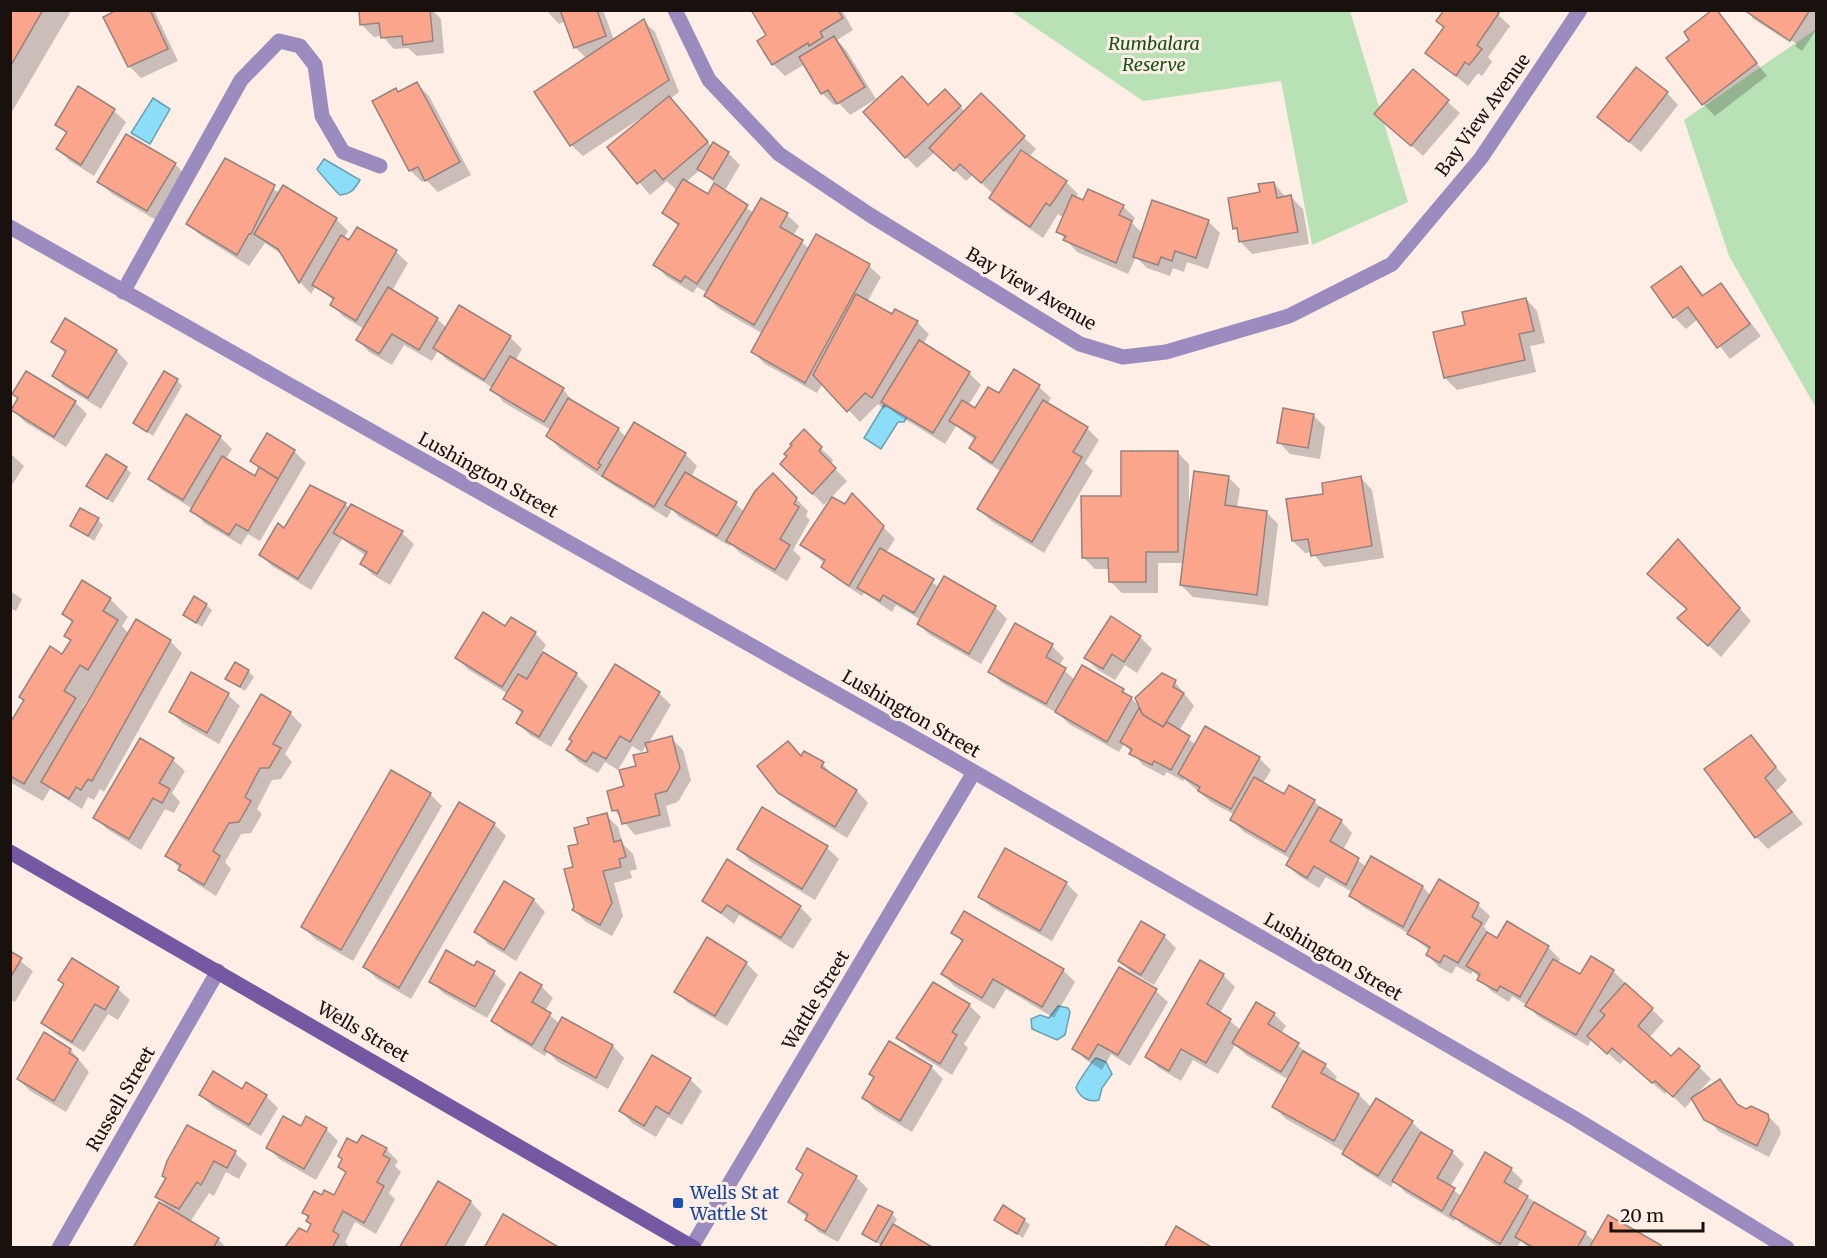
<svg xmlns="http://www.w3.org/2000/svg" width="1827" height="1258" font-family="Merriweather,serif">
<rect width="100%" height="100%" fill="#feeee6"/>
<g fill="#b9e1b6">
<path d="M1011 11H1350L1408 202 1312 245 1281 81 1143 101Z"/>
<path d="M1816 29V408L1729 256 1684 120Z"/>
</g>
<g fill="#8cddf8" stroke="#69a0b2" stroke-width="1.5">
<path d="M153 98 170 109 150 144 131 133Z"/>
<path d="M324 159 360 180C354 190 351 194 340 195 337 193 318 171 317 169Z"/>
<path d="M884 405 907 417 904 422H898L881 449 864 438Z"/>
<path d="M1058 1006 1068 1008 1070 1012 1065 1035 1057 1040 1032 1029 1031 1019 1040 1015 1049 1018Z"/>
<path d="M1096 1058 1106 1062 1112 1074 1102 1088 1099 1100C1088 1103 1080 1097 1076 1088 1077 1083 1093 1060 1096 1058Z"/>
</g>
<g fill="#0003" fill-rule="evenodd">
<path d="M10 10H67L70 13 10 115Z"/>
<path d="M121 10H154L178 61 141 78 129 66Z"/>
<path d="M360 10H432L441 19 444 53 417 56 408 48 394 49 382 36 374 37 362 25Z"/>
<path d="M546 10H603L614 40 644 21 655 32 679 92 670 99 712 147 714 144 728 153 740 165 724 192 754 213 787 215 799 226 793 236 810 249 869 266 881 277 867 302 893 316 917 322 929 334 923 344 969 373 981 385 968 406 975 410 999 395 1039 387 1051 398 1047 404 1087 428 1099 440 1085 463 1093 471 1044 553 991 521 979 509 1002 472 983 460 971 448 976 441 956 426 945 444 895 413 887 405 884 409 878 404 860 422 823 383 817 393 765 364 753 352 763 334 718 308 706 296 708 293 697 287 693 293 667 277 655 265 679 227 664 213 677 191 667 181 650 195 609 147 642 120 641 118 583 156 571 145 587 59 575 47 566 21 559 24ZM700 170 716 184 708 196 686 182Z"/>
<path d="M753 10H842L853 30 837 40 846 50 876 99 850 115 838 102 834 105 822 93 805 64 785 76 773 64 759 41 768 35Z"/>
<path d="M1493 10 1510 26 1488 57 1492 62 1482 76 1478 73 1468 86 1427 53 1445 28 1438 21Z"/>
<path d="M1715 10 1767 76 1715 116 1703 104 1691 40Z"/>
<path d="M1744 10H1816V30L1802 51ZM1752 14 1797 44 1795 46 1752 18Z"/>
<path d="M1413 71 1460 113 1423 156 1376 114Z"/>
<path d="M417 84 429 96 471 175 438 192 426 180 422 182 410 170 399 93Z"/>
<path d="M945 91 965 112 981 96 1036 149 1029 157 1066 182 1078 194 1075 198 1084 202 1123 206 1135 218 1132 223 1143 234 1208 221 1220 233 1208 269 1187 262 1184 272 1173 268 1170 276 1147 268 1136 257 1128 274 1077 252 1058 231 1064 218 1058 214 1043 238 1002 210 991 198 993 194 973 175 966 181 935 152 917 168 906 157 929 106Z"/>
<path d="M1667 93 1678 105 1641 152 1599 117Z"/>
<path d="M114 111 126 122 94 176 70 161 58 149 67 134 57 124Z"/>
<path d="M225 160 280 193 336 219 348 231 344 238 350 242 358 229 396 252 408 263 392 291 437 319 447 328 460 307 510 337 522 349 515 361 563 389 574 403 618 429 626 437 685 454 697 466 691 477 736 504 744 512 773 475 808 511 806 516 810 520 793 550 801 558 787 581 740 553 731 544 730 546 679 517 672 509 667 518 616 487 559 448 548 436 551 430 503 402 493 388 447 360 438 351 432 361 404 345 392 365 369 352 358 340 364 329 344 317 332 305 334 301 316 286 311 294 300 282 284 256 265 243 249 266 200 235 188 224Z"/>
<path d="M175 164 186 176 159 222 111 193 99 181Z"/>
<path d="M1274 183 1286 198 1291 197 1303 209 1309 244 1252 254 1241 242 1239 232 1235 228 1261 193Z"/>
<path d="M1681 268 1705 296 1721 285 1761 336 1730 359 1698 319 1686 329 1674 317Z"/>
<path d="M1526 299 1537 311 1545 343 1530 346 1536 372 1457 390 1445 378 1467 326Z"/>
<path d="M66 320 117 351 128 363 101 409 65 387 53 375 66 354 53 341Z"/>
<path d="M177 380 182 386 153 436 135 423Z"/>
<path d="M75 402 87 414 66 447 25 422 13 410Z"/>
<path d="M1313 415 1325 427 1320 459 1290 454 1279 442Z"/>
<path d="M804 432 833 460 830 464 847 481 824 505 782 464Z"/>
<path d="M220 437 232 449 225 460 255 478 260 469 252 461 294 451 306 463 260 541 248 534 241 545 204 523 193 509 162 490 150 478Z"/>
<path d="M1177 452 1189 464V504L1228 477 1240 489 1237 508 1266 512 1278 524 1268 606 1193 597 1181 585 1184 563H1158V593H1122L1110 581V569H1095L1083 557 1123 498Z"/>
<path d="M10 453 24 466 10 488Z"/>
<path d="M126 468 131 473 113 503 88 486Z"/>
<path d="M1361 478 1372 490 1384 558 1324 567 1312 552 1305 553 1293 541 1325 495Z"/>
<path d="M853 496 895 539 886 553 939 587 995 607 1007 619 981 664 930 635 918 624 921 620 896 605 892 612 864 593 862 596 835 578 823 567 824 563 802 545 846 506Z"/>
<path d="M345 504 350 509 383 521 402 533 414 544 390 585 373 575 362 564 366 556 342 539 311 590 272 566 260 554 285 530Z"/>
<path d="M98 520 103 525 94 541 72 526Z"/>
<path d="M1690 553 1751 621 1721 657 1691 629 1688 610 1649 574Z"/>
<path d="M10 591 22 599 16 611 10 608Z"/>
<path d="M110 599 128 617 122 626 129 634 137 622 170 641 182 653 104 792 100 789 94 800 88 797 82 809 50 789 43 801 10 782V725L72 641 66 636 73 623 64 614ZM101 678 103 679 85 710 83 707Z"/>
<path d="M206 605 212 610 202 627 185 615Z"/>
<path d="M506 628 535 633 546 645 541 653 576 674 588 686 551 747 530 735 518 723 523 714 505 699 508 694 469 670 457 658Z"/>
<path d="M1140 637 1152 649 1137 673 1125 665 1115 680 1098 670 1086 658Z"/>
<path d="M1052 646 1064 658 1059 666 1075 680 1123 690 1142 709 1175 682 1194 706 1179 731 1196 745 1259 758 1271 770 1263 783 1285 796 1314 801 1326 813 1341 821 1352 833 1343 850 1367 867 1372 858 1423 887 1431 896 1439 881 1478 905 1490 916 1484 927 1492 937 1498 940 1508 923 1548 947 1560 959 1558 963 1581 976 1613 971 1664 1021 1649 1038 1671 1058 1699 1067 1711 1079 1696 1095 1720 1081 1742 1109 1767 1115 1779 1127 1781 1133 1769 1157 1718 1131 1693 1099 1685 1108 1667 1091 1665 1094 1625 1059 1620 1064 1592 1039 1588 1046 1539 1017 1527 1005 1512 996 1509 1002 1491 991 1473 971 1471 974 1456 966 1452 974 1439 967 1427 955 1430 951 1411 935 1363 907 1351 895 1352 892 1326 877 1319 888 1299 876 1287 865 1291 859 1244 832 1232 820 1235 815 1211 802 1184 779 1183 781 1167 772 1164 776 1143 765 1124 744 1119 752 1069 724 1059 714 1002 683 990 671Z"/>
<path d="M248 671 254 677 245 691 227 679Z"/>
<path d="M192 674 228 695 240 706 219 744 182 723 171 711Z"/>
<path d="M659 693 671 705 648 744 671 738 683 750 691 780 678 802 666 806 671 826 635 835 614 810 637 767 650 753 647 744 642 752 632 746 618 770 605 762 598 773 579 762 568 750Z"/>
<path d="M290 713 302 725 285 754 292 762 281 779 272 780 257 809 262 814 251 833 241 834 225 862 231 869 216 896 192 881 167 855Z"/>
<path d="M1751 737 1787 780 1776 791 1803 824 1768 849 1756 837Z"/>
<path d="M788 743 802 757 823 764 834 777 857 791 868 803 847 838 792 804 779 792Z"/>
<path d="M173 760 185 771 172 793 180 802 174 813 165 809 141 850 107 829 95 818Z"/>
<path d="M430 794 442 806 353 961 315 939 303 927Z"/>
<path d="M606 815 618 827 623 844 633 854 637 869 630 871 632 878 614 883 623 916 612 936 586 922 574 910 575 868 579 845Z"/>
<path d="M494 824 506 836 411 999 377 979 365 967Z"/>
<path d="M827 848 839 859 815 900 750 861 739 849Z"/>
<path d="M504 883 534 900 545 912 516 961 488 944 476 932Z"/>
<path d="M1066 883 1078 895 1052 941 992 908 980 896Z"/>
<path d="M703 900 800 907 812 919 793 949 739 915 734 924Z"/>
<path d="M953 932 1063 970 1075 982 1054 1018 1006 989 994 1009 954 986 943 974 963 943Z"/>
<path d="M1164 936 1176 948 1154 985 1131 972 1119 960Z"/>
<path d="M707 940 746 963 758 975 727 1026 688 1003 676 991Z"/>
<path d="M10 953 33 971 15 1002 10 1000Z"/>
<path d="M72 960 118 989 130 1000 118 1020 108 1014 84 1052 55 1034 43 1022 65 986 60 980Z"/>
<path d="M475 968 494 973 506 984 487 1018 443 993 431 981Z"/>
<path d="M1223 975 1235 987 1220 1013 1241 1030 1274 1014 1286 1026 1281 1034 1325 1065 1337 1077 1334 1082 1359 1095 1372 1108 1412 1122 1424 1134 1452 1152 1464 1164 1450 1187 1462 1197 1511 1169 1523 1181 1517 1191 1585 1233 1594 1241 1661 1248H1528L1521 1240 1517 1248H1500L1464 1226 1456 1219 1454 1221 1406 1193 1394 1181 1391 1187 1356 1165 1345 1152 1286 1119 1274 1107 1289 1080 1246 1055 1235 1045 1218 1074 1193 1060 1181 1081 1159 1068 1147 1057Z"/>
<path d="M541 986 553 998 545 1011 560 1024 563 1019 613 1046 624 1058 608 1089 558 1062 547 1051 545 1056 505 1032 493 1020Z"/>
<path d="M1156 991 1168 1002 1130 1066 1111 1054 1102 1070 1086 1060 1074 1048Z"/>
<path d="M969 1005 981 1017 964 1044 968 1048 952 1075 910 1049 898 1037Z"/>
<path d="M45 1035 71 1050 89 1072 66 1112 30 1091 18 1079Z"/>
<path d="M653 1057 690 1079 702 1091 682 1125 668 1117 656 1137 632 1123 621 1111Z"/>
<path d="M931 1067 943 1079 912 1132 875 1110 864 1098Z"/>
<path d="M243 1091 266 1096 278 1108 261 1136 213 1107 201 1095Z"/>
<path d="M301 1128 326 1129 338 1141 316 1180 279 1159 268 1147Z"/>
<path d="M358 1145 386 1149 398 1161 395 1166 401 1172 389 1193 395 1199 376 1234 355 1222 345 1242 350 1248H286L291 1238 308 1234 313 1226 304 1213 322 1197H334L347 1174 339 1167Z"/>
<path d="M235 1153 247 1164 239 1179 226 1172 214 1196 209 1193 190 1222 218 1239 227 1248H135L171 1210 157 1196 167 1179Z"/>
<path d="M797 1169 856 1177 868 1189 838 1242 819 1232 807 1220 808 1218 789 1202 804 1175Z"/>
<path d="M438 1183 471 1202 482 1214 463 1248H401Z"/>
<path d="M892 1214 897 1219 882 1246 864 1233Z"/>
<path d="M996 1220H1024L1030 1225 1023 1238Z"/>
</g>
<g fill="#fca58d" stroke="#96827c" stroke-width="1.5">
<path d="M10 10H43L10 67Z"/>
<path d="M117 10H150L168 49 128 67 103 17Z"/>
<path d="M359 10H430L433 41 403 45 402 36 381 38 379 23 360 25Z"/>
<path d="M560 10H597L606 36 574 48Z"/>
<path d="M751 10H838L843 18 820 32 823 37 809 46 808 43 772 65 757 41 766 35Z"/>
<path d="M1444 10H1495L1499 13 1477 45 1482 49 1469 65 1465 62 1456 76 1425 53 1444 27 1436 21Z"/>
<path d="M1712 10H1717L1757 63 1702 105 1666 58 1689 40 1684 32Z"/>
<path d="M1744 10H1810L1790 41Z"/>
<path d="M644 19 669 80 570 146 534 92Z"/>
<path d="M834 36 865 87 837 104 828 90 821 94 799 57Z"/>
<path d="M1636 67 1668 92 1629 142 1597 117Z"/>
<path d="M1413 69 1449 100 1411 146 1374 114Z"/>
<path d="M902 76 928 105 945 89 961 106 905 158 863 112Z"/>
<path d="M417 82 460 162 425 181 418 167 409 171 372 101 396 88 398 92Z"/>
<path d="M78 86 115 109 81 165 56 149 67 132 55 125Z"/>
<path d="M981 93 1025 136 981 183 960 164 954 171 929 148Z"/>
<path d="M669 96 708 142 663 180 655 170 637 184 607 147Z"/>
<path d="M126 134 176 163 147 211 97 182Z"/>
<path d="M713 142 729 152 713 179 697 169Z"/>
<path d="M1021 150 1067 181 1050 206 1046 203 1030 227 989 198Z"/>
<path d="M225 158 275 185 251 234H249L237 255 186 224Z"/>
<path d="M683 179 708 194 714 183 748 205 697 284 685 276 681 282 653 265 679 224 662 213Z"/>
<path d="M1274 182 1277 198 1291 195 1298 232 1239 242 1237 228 1233 229 1228 198 1260 192 1258 184Z"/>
<path d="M283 185 337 218 299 283 278 249 254 234Z"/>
<path d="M1088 189 1124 205 1119 215 1132 221 1116 263 1063 240 1066 236 1056 232 1072 195 1083 200Z"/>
<path d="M761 198 788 213 780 227 803 240 754 325 704 296Z"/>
<path d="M1152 200 1209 220 1196 258 1175 251 1172 261 1161 257 1158 265 1133 257Z"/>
<path d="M357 227 397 250 356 321 330 305 334 298 312 285 341 235 349 240Z"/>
<path d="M816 234 870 264 805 383 751 352Z"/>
<path d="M1681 266 1702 296 1721 283 1750 324 1717 348 1688 307 1673 318 1651 287Z"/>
<path d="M388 287 438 318 419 350 392 334 379 354 356 340Z"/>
<path d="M856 294 892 314 895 309 918 321 872 398 865 393 847 412 813 375Z"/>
<path d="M1526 298 1534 331 1519 334 1525 360 1444 378 1433 332 1465 325 1462 312Z"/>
<path d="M459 305 511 336 484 380 433 348Z"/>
<path d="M65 318 117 350 88 398 52 376 66 351 51 342Z"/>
<path d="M919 340 970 372 933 433 881 402Z"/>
<path d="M510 356 564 388 544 422 490 390Z"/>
<path d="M1014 369 1040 385 992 463 969 448 976 437 949 421 962 400 975 408 988 387 999 393Z"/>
<path d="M26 371 76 401 54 437 11 410 18 398 12 394Z"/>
<path d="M164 371 178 379 147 432 133 423Z"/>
<path d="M568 398 619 428 598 463 601 465 597 470 546 436Z"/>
<path d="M1043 400 1088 427 1073 452 1082 457 1032 542 977 509Z"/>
<path d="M1283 408 1314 414 1308 448 1277 443Z"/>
<path d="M186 414 221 436 183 500 148 479Z"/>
<path d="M634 422 686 453 654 507 602 476Z"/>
<path d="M804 429 822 447 819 451 836 468 812 494 780 464 787 456 784 454 792 445 790 444Z"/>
<path d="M267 433 295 450 278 479 250 461Z"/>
<path d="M1121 451H1178V552H1146V582H1109L1108 558H1082L1081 496H1121Z"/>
<path d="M106 454 127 467 107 499 86 486Z"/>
<path d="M222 456 255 476 259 467 278 479 248 531 236 524 229 535 190 511Z"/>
<path d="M1194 471 1229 476 1225 505 1267 511 1257 595 1180 585Z"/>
<path d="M685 472 737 502 717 536 665 505Z"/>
<path d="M773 473 797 498 794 504 799 507 780 539 790 545 775 570 726 541 755 491Z"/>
<path d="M1361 476 1372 546 1311 556 1308 539 1292 541 1286 499 1323 494 1322 483Z"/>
<path d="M310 485 346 503 298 579 259 555 278 523 284 528Z"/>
<path d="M852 493 884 526 849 586 821 567 825 560 800 545 832 497 845 504Z"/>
<path d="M351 504 403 531 377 574 360 564 367 552 333 533Z"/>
<path d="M80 508 99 518 88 536 70 526Z"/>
<path d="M1678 539 1740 608 1708 646 1677 618 1687 609 1647 574Z"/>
<path d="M880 548 934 579 914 613 883 595 880 601 857 588Z"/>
<path d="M944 576 996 606 969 654 917 624Z"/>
<path d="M82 580 111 598 103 611 118 620 88 670 80 665 64 691 76 698 24 784 10 776V723L24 700 19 697 50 646 62 654 71 640 64 636 73 621 62 614Z"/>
<path d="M194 596 207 604 196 623 183 615Z"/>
<path d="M483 612 505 626 511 617 536 632 502 687 455 658Z"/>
<path d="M1111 616 1141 636 1124 662 1112 654 1103 669 1084 658Z"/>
<path d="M136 619 171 640 92 781 88 779 81 790 76 787 69 799 41 782Z"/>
<path d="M1015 623 1053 644 1046 657 1066 668 1046 704 988 672Z"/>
<path d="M543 652 577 673 539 737 516 723 523 711 503 699 518 674 527 679Z"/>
<path d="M235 662 249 670 240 687 225 679Z"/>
<path d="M615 664 660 692 630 742 620 736 606 759 593 752 586 762 566 750 572 741 569 739Z"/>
<path d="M1082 665 1124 689 1122 692 1132 697 1107 742 1055 712Z"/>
<path d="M191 672 229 693 207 733 169 712Z"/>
<path d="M1162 673 1176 680 1173 687 1184 693 1163 727 1143 715 1135 698Z"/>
<path d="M261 694 291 712 273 744 281 748 269 768H260L245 797 251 801 239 822 229 823 213 851 220 856 204 885 178 870 181 865 165 856Z"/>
<path d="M1139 708 1143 715 1163 727 1167 722 1190 736 1171 770 1154 761 1152 765 1129 754 1132 749 1120 742Z"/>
<path d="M1205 726 1260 757 1231 809 1198 791 1200 787 1178 774Z"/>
<path d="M1751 735 1776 767 1765 778 1792 812 1755 838 1704 769Z"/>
<path d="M672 736 680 768 667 791 655 794 660 815 622 824 618 810 612 811 607 791 624 786 619 770 636 766 633 755 648 752 645 743Z"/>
<path d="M140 738 174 758 159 783 170 789 162 803 153 798 129 839 93 818Z"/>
<path d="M788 741 801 756 804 751 824 762 821 767 857 790 835 827 778 793 757 766Z"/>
<path d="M391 770 431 793 341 950 301 927Z"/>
<path d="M1254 777 1284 794 1289 785 1315 800 1285 852 1230 820Z"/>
<path d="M459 802 495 823 399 988 363 967Z"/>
<path d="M762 807 828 846 802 889 737 849Z"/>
<path d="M1319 807 1342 820 1330 841 1359 858 1346 885 1314 866 1307 878 1286 865Z"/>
<path d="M607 813 614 842 621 840 626 857 619 859 621 867 603 871 612 903 600 925 572 910 574 907 564 869 573 867 568 846 578 844 574 828 589 824 587 818Z"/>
<path d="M1005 848 1067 882 1040 931 978 897Z"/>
<path d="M1371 856 1423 886 1403 927 1349 896Z"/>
<path d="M727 859 801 906 781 938 727 905 721 913 702 901Z"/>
<path d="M1439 879 1479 903 1472 917 1482 923 1458 963 1444 955 1440 963 1426 955 1430 947 1407 934Z"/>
<path d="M504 881 534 899 504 950 474 932Z"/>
<path d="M964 911 1064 969 1042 1007 993 979 982 998 941 974 963 940 951 933Z"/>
<path d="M1141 921 1165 935 1141 975 1118 961Z"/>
<path d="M1507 921 1549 946 1520 997 1500 986 1497 991 1477 980 1480 974 1466 966 1487 932 1497 938Z"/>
<path d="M707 937 747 962 715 1016 674 992Z"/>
<path d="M446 950 474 966 477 961 495 971 475 1007 429 982Z"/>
<path d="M10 951 22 958 10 978Z"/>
<path d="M1591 956 1614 970 1576 1035 1525 1006 1553 959 1580 974Z"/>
<path d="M72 958 119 987 105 1010 95 1004 72 1042 41 1023 64 984 58 980Z"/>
<path d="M1200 960 1224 974 1207 1004 1231 1019 1206 1063 1181 1049 1169 1071 1145 1057Z"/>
<path d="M1119 967 1157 989 1118 1055 1098 1044 1089 1059 1072 1049Z"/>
<path d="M520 972 542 985 532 1002 551 1013 532 1045 491 1021Z"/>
<path d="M933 982 970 1004 952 1032 957 1035 940 1064 896 1038Z"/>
<path d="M1625 983 1653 1008 1638 1026 1671 1056 1679 1048 1700 1066 1673 1097 1655 1081 1652 1083 1612 1048 1607 1054 1587 1036 1605 1015 1600 1011Z"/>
<path d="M1256 1002 1275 1013 1268 1024 1299 1043 1281 1072 1232 1043Z"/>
<path d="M562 1017 613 1045 596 1078 544 1050Z"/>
<path d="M44 1032 71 1049 69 1053 78 1059 54 1101 17 1079Z"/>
<path d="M889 1041 932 1066 900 1121 862 1098 874 1077 869 1074Z"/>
<path d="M1303 1051 1326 1064 1321 1073 1359 1094 1334 1141 1272 1107Z"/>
<path d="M652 1055 691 1078 669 1114 656 1106 644 1126 619 1111Z"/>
<path d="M213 1071 242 1089 246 1082 267 1095 249 1125 199 1095Z"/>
<path d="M1720 1079 1737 1104 1746 1109 1751 1106 1768 1114 1769 1120 1757 1146 1704 1120 1691 1098Z"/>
<path d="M1376 1098 1413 1121 1378 1176 1342 1154Z"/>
<path d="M283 1116 301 1126 306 1116 327 1128 304 1169 266 1148Z"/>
<path d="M187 1125 236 1151 227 1168 214 1161 201 1185 197 1182 179 1209 155 1197 166 1178 162 1176 167 1161Z"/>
<path d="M1421 1132 1453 1151 1437 1178 1455 1188 1442 1211 1392 1181Z"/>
<path d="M362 1135 387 1148 383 1155 390 1159 377 1182 384 1186 364 1223 343 1211 333 1231 339 1235 332 1248H284L299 1228 307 1232 311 1224 306 1221 309 1216 302 1213 314 1191 322 1195 324 1190 334 1195 346 1172 338 1167 342 1159 338 1156 347 1138 357 1143Z"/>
<path d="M807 1148 857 1176 825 1232 805 1220 808 1214 788 1202 803 1174 796 1169Z"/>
<path d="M1485 1152 1512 1168 1504 1182 1528 1196 1500 1244 1450 1215Z"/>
<path d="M438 1181 471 1201 444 1248H399Z"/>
<path d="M159 1202 219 1238 213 1248H133Z"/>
<path d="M1534 1202 1586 1232 1577 1248H1534L1515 1237Z"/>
<path d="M878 1205 893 1212 876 1242 862 1234Z"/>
<path d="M1003 1205 1025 1219 1017 1234 994 1220Z"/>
<path d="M503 1214 560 1248H484Z"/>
<path d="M1608 1215 1661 1245 1660 1248H1589Z"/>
<path d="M893 1224 932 1247V1248H879Z"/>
<path d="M1176 1226 1213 1248H1164Z"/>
</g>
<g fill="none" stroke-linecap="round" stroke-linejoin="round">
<g stroke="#9c8bbe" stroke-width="15">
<path d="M675 10 709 80 779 154 870 215 1080 344 1123 357 1166 352 1289 316 1392 264 1481 158 1580 10"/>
<path d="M10 227 931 747 1574 1118 1787 1248"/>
<path d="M123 292 241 80 279 41 300 46 315 65 322 116 343 152 380 166"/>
<path d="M59 1248 218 971"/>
<path d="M691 1248 974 772"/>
</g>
<path stroke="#7458a1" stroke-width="15" d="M10 852 694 1248"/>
</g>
<rect fill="#1a4fb4" stroke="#feeee6" stroke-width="2" x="672" y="1197" width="12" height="12" rx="3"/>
<g text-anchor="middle" stroke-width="6" stroke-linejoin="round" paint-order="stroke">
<g font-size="18" font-style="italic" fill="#175316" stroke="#feeee6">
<text x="1154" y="50">Rumbalara<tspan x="1154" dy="21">Reserve</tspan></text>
</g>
<g font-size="18" fill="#18110e" stroke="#feeee6">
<text transform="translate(1483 115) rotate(-54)" y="6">Bay View Avenue</text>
<text transform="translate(1031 289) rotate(30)" y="6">Bay View Avenue</text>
<text transform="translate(488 475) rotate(29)" y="6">Lushington Street</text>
<text transform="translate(911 714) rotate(30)" y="6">Lushington Street</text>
<text transform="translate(1333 957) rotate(30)" y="6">Lushington Street</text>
<text transform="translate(816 1000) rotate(-59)" y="6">Wattle Street</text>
<text transform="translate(363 1032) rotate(30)" y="6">Wells Street</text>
<text transform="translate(121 1099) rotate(-60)" y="6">Russell Street</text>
</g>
<g font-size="18" fill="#164399" stroke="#feeee6" text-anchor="start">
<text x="690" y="1199">Wells St at<tspan x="690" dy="21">Wattle St</tspan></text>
</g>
</g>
<rect width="1827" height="1258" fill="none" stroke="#18110e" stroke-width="24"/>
<path d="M1611 1222v9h92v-9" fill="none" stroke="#18110e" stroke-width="3"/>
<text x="1620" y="1222" font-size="18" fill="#18110e" stroke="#feeee6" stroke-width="4.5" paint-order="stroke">20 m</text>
</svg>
